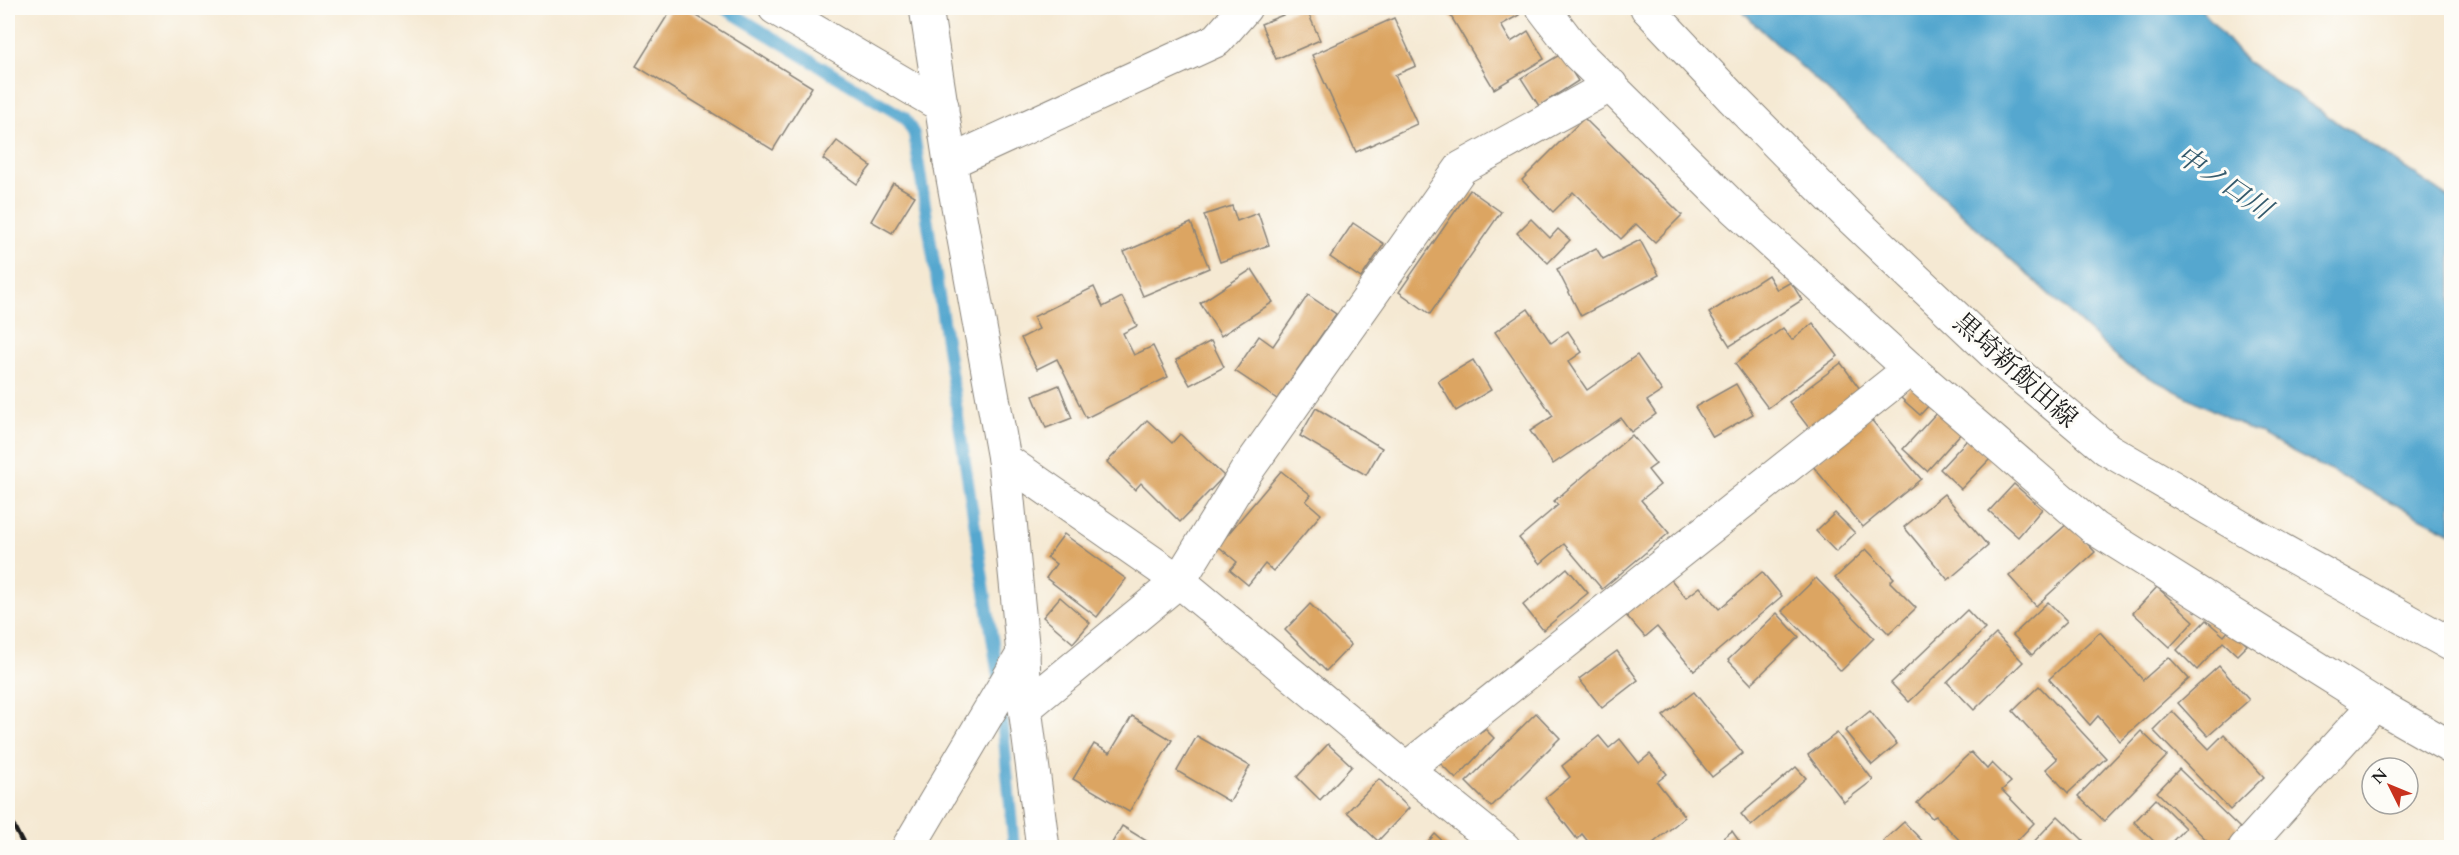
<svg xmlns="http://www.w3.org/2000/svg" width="2459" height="855" font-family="Cardo,'Noto Serif JP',serif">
<rect width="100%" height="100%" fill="#fdfcf7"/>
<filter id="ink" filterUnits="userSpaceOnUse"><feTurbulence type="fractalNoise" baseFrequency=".0167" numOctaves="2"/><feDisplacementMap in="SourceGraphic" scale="12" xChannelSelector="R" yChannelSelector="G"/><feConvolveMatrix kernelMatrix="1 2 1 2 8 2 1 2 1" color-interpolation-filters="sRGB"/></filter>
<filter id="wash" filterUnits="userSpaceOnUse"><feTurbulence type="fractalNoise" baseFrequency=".008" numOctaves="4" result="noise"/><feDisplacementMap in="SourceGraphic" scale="24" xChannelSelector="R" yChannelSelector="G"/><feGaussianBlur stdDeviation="1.35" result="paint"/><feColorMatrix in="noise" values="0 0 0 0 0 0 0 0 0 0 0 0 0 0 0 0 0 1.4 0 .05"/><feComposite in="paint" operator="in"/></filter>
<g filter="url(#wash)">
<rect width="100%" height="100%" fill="#f5e9d3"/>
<path fill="#54a7cf" stroke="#386276" stroke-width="1.5" d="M1740 8H2200L2246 61 2451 199V533L2127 366 1755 24Z"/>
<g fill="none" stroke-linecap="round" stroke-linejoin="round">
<g stroke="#54a7cf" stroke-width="12">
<path d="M724 8 905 118 914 134 999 682"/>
<path d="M1001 705 1014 848"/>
</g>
</g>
<g id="blocks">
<g fill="#dca562">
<path d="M672 8H684L812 87 773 150 636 66Z"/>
<path d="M1300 8H1306L1320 40 1276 59 1261 24Z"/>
<path d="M1446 8H1514L1519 15 1501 25 1511 42 1528 31 1544 59 1494 89Z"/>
<path d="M1394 18 1416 66 1395 75 1417 124 1356 152 1312 55Z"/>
<path d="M1561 54 1578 81 1539 106 1521 78Z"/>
<path d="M1584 118 1682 215 1655 242 1636 224 1621 239 1573 192 1553 212 1522 180Z"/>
<path d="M837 141 871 166 857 184 823 159Z"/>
<path d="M893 183 915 196 892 233 871 221Z"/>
<path d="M1470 190 1501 212 1430 314 1399 292Z"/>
<path d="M1232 206 1237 221 1258 213 1269 245 1220 262 1204 215Z"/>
<path d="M1531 219 1550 238 1558 229 1570 240 1548 263 1517 233Z"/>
<path d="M1191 223 1209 268 1143 296 1124 252Z"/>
<path d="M1353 223 1384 244 1361 278 1330 257Z"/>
<path d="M1640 240 1659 275 1581 316 1557 269 1596 248 1603 259Z"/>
<path d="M1252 269 1273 302 1221 336 1200 303Z"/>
<path d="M1768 275 1777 290 1791 282 1802 300 1730 346 1709 313Z"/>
<path d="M1094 287 1103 307 1122 297 1137 326 1123 333 1134 355 1153 346 1168 377 1086 418 1057 359 1037 369 1021 338 1039 329 1033 317Z"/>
<path d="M1308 295 1336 314 1277 399 1235 371 1259 336 1273 346Z"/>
<path d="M1528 309 1551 343 1568 331 1582 352 1568 362 1587 390 1637 355 1662 391 1647 401 1656 414 1631 432 1621 418 1553 464 1530 431 1553 416 1495 332Z"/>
<path d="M1813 323 1838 356 1768 408 1735 364 1783 328 1792 340Z"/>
<path d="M1211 341 1224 367 1190 385 1176 360Z"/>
<path d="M1473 360 1491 390 1456 411 1438 381Z"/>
<path d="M1841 363 1860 389 1809 428 1789 402Z"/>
<path d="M1736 384 1753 414 1713 437 1695 407Z"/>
<path d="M1059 385 1072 418 1046 428 1033 396Z"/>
<path d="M1912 386 1931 403 1920 415 1901 398Z"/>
<path d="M1316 408 1382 448 1366 475 1300 436Z"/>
<path d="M1940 409 1963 431 1927 471 1903 449Z"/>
<path d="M1869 417 1921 479 1863 527 1812 465Z"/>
<path d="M1147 420 1172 443 1180 434 1224 476 1180 522 1141 483 1135 490 1107 462Z"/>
<path d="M1632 435 1656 464 1648 470 1660 485 1641 500 1669 533 1602 589 1564 544 1540 564 1519 538 1558 505 1554 501Z"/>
<path d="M1968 439 1990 459 1961 489 1940 469Z"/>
<path d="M1281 471 1311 495 1306 501 1321 514 1273 571 1265 564 1248 585 1230 570 1237 562 1218 546Z"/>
<path d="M2014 484 2042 509 2018 537 1989 511Z"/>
<path d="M1944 494 1988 546 1948 580 1904 527Z"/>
<path d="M1835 513 1855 533 1836 552 1816 531Z"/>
<path d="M2068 523 2095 552 2036 606 2009 576Z"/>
<path d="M1064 534 1126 579 1097 617 1046 578 1056 564 1047 557Z"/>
<path d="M1866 549 1894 578 1890 582 1916 608 1889 634 1835 578Z"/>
<path d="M1567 568 1588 593 1543 630 1523 605Z"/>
<path d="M1762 572 1782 596 1694 671 1657 627 1645 637 1625 614 1669 577 1686 598 1700 587 1719 609Z"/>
<path d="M1816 578 1874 638 1841 671 1782 611Z"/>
<path d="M2157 587 2194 621 2170 647 2133 613Z"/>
<path d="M1060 597 1090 623 1073 643 1043 617Z"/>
<path d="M2048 602 2067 621 2032 655 2013 635Z"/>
<path d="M1310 604 1351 645 1326 671 1285 630Z"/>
<path d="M1967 610 1985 629 1909 702 1891 683Z"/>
<path d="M1777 613 1799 637 1751 684 1728 660Z"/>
<path d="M2206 620 2224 636 2230 629 2247 645 2237 655 2223 642 2197 670 2177 650Z"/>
<path d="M2100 632 2143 680 2169 657 2189 679 2120 741 2098 716 2090 725 2049 679Z"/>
<path d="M1996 634 2023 662 1974 710 1947 682Z"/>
<path d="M1617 651 1638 680 1602 708 1579 679Z"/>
<path d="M2219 666 2249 700 2208 736 2178 703Z"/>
<path d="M2039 686 2106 758 2068 793 2046 769 2057 759 2013 711Z"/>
<path d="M1694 692 1743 753 1712 777 1663 716Z"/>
<path d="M1870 711 1897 744 1872 765 1845 731Z"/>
<path d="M2172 711 2209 749 2224 734 2264 777 2230 810 2153 730Z"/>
<path d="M1536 713 1560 738 1491 807 1466 782Z"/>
<path d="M1132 716 1172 740 1129 812 1073 779 1094 744 1110 753Z"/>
<path d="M1485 729 1494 738 1456 779 1436 759Z"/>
<path d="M2141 731 2167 756 2104 821 2078 796Z"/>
<path d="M1837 733 1873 780 1844 802 1808 755Z"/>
<path d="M1197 736 1250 766 1230 802 1177 771Z"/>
<path d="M1599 736 1609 748 1620 739 1639 763 1650 754 1667 774 1657 782 1685 817 1647 848H1593L1582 834 1577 839 1545 798 1570 777 1562 766Z"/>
<path d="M1328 744 1352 766 1320 800 1297 777Z"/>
<path d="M1971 752 1987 769 1992 763 2011 782 2002 790 2034 823 2010 848H1967L1936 816 1932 818 1917 803Z"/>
<path d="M1796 767 1806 778 1751 826 1741 814Z"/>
<path d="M2179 769 2241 829 2223 848H2215L2157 792Z"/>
<path d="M1379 779 1409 808 1378 841 1347 812Z"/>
<path d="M2156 799 2185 828 2166 848H2161L2134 822Z"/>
<path d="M2058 816 2083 840 2075 848H2028Z"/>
<path d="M1904 822 1927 846 1926 848H1889L1883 841Z"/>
<path d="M1122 826 1158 848H1109Z"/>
<path d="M1732 831 1744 848H1710Z"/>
<path d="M1435 834 1450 848H1423Z"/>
</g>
</g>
</g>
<g filter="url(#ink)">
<use href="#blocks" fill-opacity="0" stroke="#888278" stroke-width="1.5"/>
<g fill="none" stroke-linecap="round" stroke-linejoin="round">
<defs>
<g id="minor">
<path d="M775 8 942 106"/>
<path d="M926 8 950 162 1004 459 1023 654 1025 708 1043 848"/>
<path d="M1543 8 1578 54 1734 208 1910 369 2094 528 2375 704 2452 748"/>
<path d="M950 162 1217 40 1245 8"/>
<path d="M1004 459 1179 581 1406 769 1504 848"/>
<path d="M1025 708 1179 581 1246 472 1461 168 1611 85"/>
<path d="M1406 769 1910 369"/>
<path d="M908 848 1023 654"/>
<path d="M2245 848 2375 704"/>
</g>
<path id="major" d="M1647 8 1733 99 1848 215 2000 359 2107 449 2256 536 2452 645"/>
</defs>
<use href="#minor" stroke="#888278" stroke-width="35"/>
<use href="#major" stroke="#888278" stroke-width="35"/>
<use href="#minor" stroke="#fff" stroke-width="33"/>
<use href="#major" stroke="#fff" stroke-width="33"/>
<path stroke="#1c1c1c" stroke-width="4.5" d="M8 815 25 848"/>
</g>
</g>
<g text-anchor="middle" stroke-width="6" stroke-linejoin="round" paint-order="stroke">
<g font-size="26" fill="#1c1c1c" stroke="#fdfcf7">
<text transform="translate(2016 370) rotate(42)" y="9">黒埼新飯田線</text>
</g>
<g font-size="27" font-style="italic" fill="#355b6d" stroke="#fdfcf7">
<text transform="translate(2224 182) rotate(34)" y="9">中ノ口川</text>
</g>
</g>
<rect width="2459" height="855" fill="none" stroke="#fdfcf7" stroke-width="30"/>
<g transform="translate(2390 786) rotate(313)"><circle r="28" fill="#fdfcf7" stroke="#a3a29f" stroke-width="1.5"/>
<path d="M0-4.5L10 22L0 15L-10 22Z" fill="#c8321e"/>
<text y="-9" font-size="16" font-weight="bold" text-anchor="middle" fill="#1c1c1c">N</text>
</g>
</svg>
